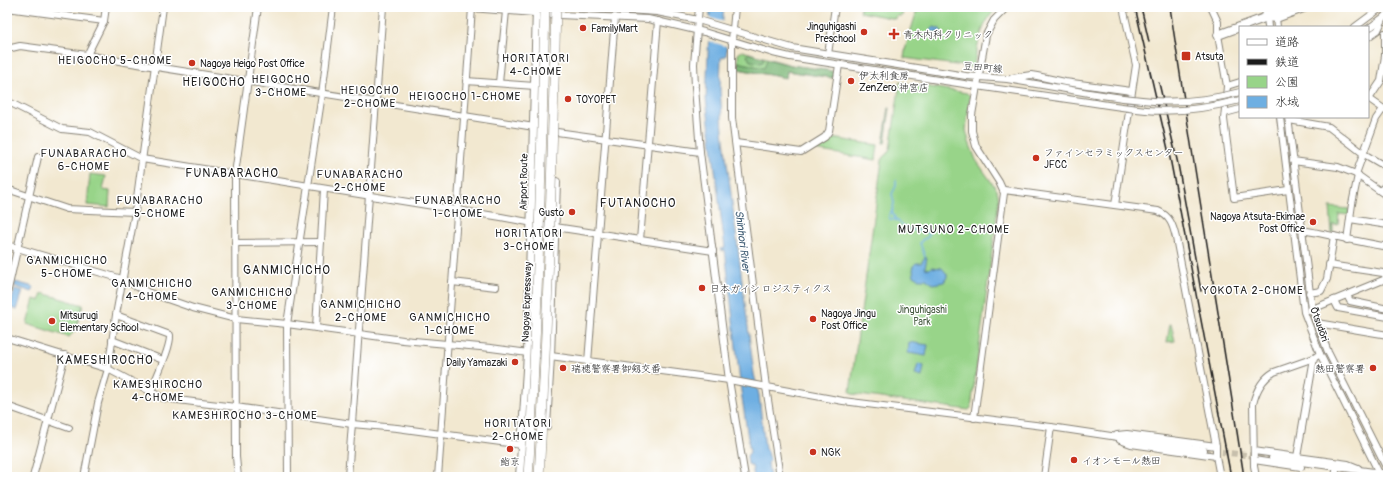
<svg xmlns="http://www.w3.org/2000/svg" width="1395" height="484" font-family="Pangolin,'Klee One',sans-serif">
<rect width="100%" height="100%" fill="#fff"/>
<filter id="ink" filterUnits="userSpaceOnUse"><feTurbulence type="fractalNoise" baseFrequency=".025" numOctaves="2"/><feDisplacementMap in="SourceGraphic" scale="8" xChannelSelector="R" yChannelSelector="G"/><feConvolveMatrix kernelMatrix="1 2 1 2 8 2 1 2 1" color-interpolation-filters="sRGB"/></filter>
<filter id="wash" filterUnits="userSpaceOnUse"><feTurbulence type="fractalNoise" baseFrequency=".012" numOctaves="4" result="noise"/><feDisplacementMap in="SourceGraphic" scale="16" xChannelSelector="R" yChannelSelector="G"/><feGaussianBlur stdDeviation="0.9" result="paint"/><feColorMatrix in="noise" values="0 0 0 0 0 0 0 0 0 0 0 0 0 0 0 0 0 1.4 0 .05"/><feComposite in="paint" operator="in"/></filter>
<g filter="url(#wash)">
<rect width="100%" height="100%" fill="#f2e8d0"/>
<g fill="#98d489" stroke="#5a7852">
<path d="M861 7H904L902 16H897L896 19 860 12Z"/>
<path d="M918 7H998C981 23 978 43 974 65L971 67 904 58 906 46Z"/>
<path d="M742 51 791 65 832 71 834 73 833 78 787 71 786 78 738 69V54Z"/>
<path d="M900 82 967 93 970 96 966 130 969 142 976 160 997 190 999 199 971 408 969 410 852 394 850 392 882 160 890 149Z"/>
<path d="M831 138 878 145 876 160 814 150Z"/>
<path d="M90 174 106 176 103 190 110 191 109 207 87 205Z"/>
<path d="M1330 207 1349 209V215L1339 214 1338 225 1333 224V234H1332Z"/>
<path d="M42 293 83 305 75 331 69 337 27 324 34 299 40 301Z"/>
<path d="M1170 324H1171L1175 341 1167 342Z"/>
</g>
<g fill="#7ab675" stroke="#4b6948">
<path d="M749 53 764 58 763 62 760 63 750 61 747 56Z"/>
<path d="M767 59 791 65 832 71 834 73 833 78 787 71 786 78 738 69V62L764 68Z"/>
<path d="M889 108H890L885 143H883Z"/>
</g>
<g fill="#6eafe2" stroke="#45667f">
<path d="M710 7H724C723 17 720 41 727 49L726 56 721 58 720 89 723 131 754 374 759 395 765 449 768 452 770 460 768 463 770 477H754L752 466 748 464 747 456 750 452 741 391 725 250 721 251 720 249 725 248 706 99Z"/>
<path d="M934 27 940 29 942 33 939 36 937 33V31L933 32 932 33 938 38 937 39 933 37 930 33 931 30Z"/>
<path d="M925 257 927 258 925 268 930 269 931 267 942 268 947 274V277L944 282 933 284 926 279H919L914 276 913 270 914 265 916 263H921Z"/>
<path d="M15 282 34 287 32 292 14 286Z"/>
<path d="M15 289 23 291 17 310 10 307Z"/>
<path d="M909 342 928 345 926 356 908 353Z"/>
<path d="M918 364 924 366 922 377 915 375Z"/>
</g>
<path fill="#f2e8d0" d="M707 17 725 22V46L706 40Z"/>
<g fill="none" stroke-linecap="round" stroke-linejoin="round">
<g stroke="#6eafe2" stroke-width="1.5">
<path d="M896 180V186L892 194 894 203 892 212 896 220 908 229 928 232 929 234 928 237 922 240 920 243 925 257"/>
<path d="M892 210 889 216 890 219 896 220"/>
</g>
</g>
</g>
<g filter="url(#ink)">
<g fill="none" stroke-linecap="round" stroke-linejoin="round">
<path stroke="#c7bfac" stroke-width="6" stroke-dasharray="6 3" stroke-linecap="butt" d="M1204 450 1272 458"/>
<defs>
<g id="minor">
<path d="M458 7 559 15 648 19 704 32 773 53 790 57 977 86 1088 102"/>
<path d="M580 7 657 12 698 20 792 48 966 76 1007 79 1089 93"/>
<path d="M699 7 694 64 695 87 700 152 729 380 745 477"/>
<path d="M735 7 732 40V118L766 387 780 477"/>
<path d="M1211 7 1218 22V35L1227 86 1224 119 1234 198 1288 190"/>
<path d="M7 8 104 21"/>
<path d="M1267 17 1268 27"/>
<path d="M1276 18 1277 27"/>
<path d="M1355 27 1382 7"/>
<path d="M1368 29 1388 14"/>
<path d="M1368 37 1378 30 1384 17"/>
<path d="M7 49 20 46 87 55 119 61 534 127"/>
<path d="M828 54 835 7"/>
<path d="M87 55 104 21 106 7"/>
<path d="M1012 78 1031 75 1037 76 1065 82 1131 91"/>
<path d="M466 81 535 86"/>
<path d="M499 83 506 11"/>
<path d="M1227 86 1240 82"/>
<path d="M1368 98 1388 112"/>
<path d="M1369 99 1381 81 1385 56V33"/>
<path d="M7 101 62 129 90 132 142 159 501 217 555 227 713 251"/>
<path d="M1225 113 1240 109"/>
<path d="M1280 117 1304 312 1320 354 1381 477"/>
<path d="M1288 117 1312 309 1328 352 1388 471"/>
<path d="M1289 120 1329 127 1364 154 1388 168"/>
<path d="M557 132 700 152"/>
<path d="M736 143 801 152 825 137 829 131 839 65"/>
<path d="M1293 161 1338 167 1356 174 1387 196 1388 199"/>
<path d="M1356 174 1376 119 1383 109"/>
<path d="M7 189 67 209 135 212"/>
<path d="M1004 190 1158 211C1170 216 1173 225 1176 238L1216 446V456L1220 477"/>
<path d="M1380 191 1388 183"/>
<path d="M1115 205 1136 65 1123 7"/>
<path d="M1350 219 1388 225"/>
<path d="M1302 230C1331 235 1359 242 1388 247"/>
<path d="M640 240 658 21"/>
<path d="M1347 240 1352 204 1358 175"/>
<path d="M235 243 321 242"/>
<path d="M7 245 122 279 147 292 193 308 236 319 287 324 403 340 491 348 729 380 843 401 1051 427 1204 450"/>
<path d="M1329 265 1383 273 1388 278"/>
<path d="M452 282 496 287"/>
<path d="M1309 293 1321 291 1327 279 1334 236"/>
<path d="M7 294 38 157"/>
<path d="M1347 295 1350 301 1388 309"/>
<path d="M1334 300 1338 308 1388 317"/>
<path d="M1310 310 1388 278"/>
<path d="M116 315 170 335C171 348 156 377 151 391"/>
<path d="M1317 323 1388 335"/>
<path d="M316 328 324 189"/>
<path d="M7 338 108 369 163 398 201 403 236 407 352 424 397 428 522 445"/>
<path d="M112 340 163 360"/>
<path d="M588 362 615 17"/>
<path d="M7 406 69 428"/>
<path d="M974 418 1004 193 999 182 976 146 972 131V115L986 35 994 20 1007 7"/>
<path d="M1117 435 1127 434 1216 446"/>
<path d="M1120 440 1131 444 1216 456"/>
<path d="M1254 451 1348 464 1358 468"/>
<path d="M1297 457 1314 358"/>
<path d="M1272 458 1381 473"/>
<path d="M1254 460 1301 467"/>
<path d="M33 477 65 355"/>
<path d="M84 477 98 403 108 369 116 315 135 212 163 7"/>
<path d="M238 477 236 457 235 174 258 7"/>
<path d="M288 477 287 324 322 94 333 7"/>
<path d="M348 477 383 7"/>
<path d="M438 477 472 8"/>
<path d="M1044 477 1051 427"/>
<path d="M1256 477 1254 466 1253 404C1256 391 1262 379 1274 372L1314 358 1320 354"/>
<path d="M1335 477 1336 471"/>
</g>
<g id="major">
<path d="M1266 7 1267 17"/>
<path d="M1267 17 1276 18 1306 7"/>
<path d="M1218 35 1267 17 1275 12 1288 7"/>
<path d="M546 426 550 357 556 182"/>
<path d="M520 477 528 354 537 7"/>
</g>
</defs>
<use href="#minor" stroke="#878276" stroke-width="8"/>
<use href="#major" stroke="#878276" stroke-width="10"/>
<use href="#minor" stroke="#fff" stroke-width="6"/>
<use href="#major" stroke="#fff" stroke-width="8"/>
<g stroke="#1c1c1c" stroke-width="1.5">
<path d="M1135 7 1170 158 1231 477"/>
<path d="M1141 7 1149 42"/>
<path d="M1170 7C1193 164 1220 320 1244 477"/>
<path d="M1159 83 1178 164 1201 291"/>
</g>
<defs>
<g id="minor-bridge">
<path d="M1089 93C1145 102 1185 107 1240 92"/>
<path d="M1088 102C1107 105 1127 108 1146 110 1178 113 1209 108 1240 100"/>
</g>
<g id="highway-bridge">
<path d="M528 477C538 321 541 164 545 7"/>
<path d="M539 477C548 320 552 164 556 7"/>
</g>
</defs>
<use href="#minor-bridge" stroke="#878276" stroke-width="8" stroke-linecap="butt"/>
<use href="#highway-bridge" stroke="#878276" stroke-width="10" stroke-linecap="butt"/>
<use href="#minor-bridge" stroke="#fff" stroke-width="6"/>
<use href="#highway-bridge" stroke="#fff" stroke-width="9"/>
</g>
</g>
<g fill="#c8321e" stroke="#fff" stroke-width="1.5">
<circle cx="583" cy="28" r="4"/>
<circle cx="864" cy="32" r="4"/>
<path d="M892 28h4v4h4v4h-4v4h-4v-4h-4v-4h4z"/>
<rect x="1181" y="51" width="10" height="10" rx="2"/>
<circle cx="192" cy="63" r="4"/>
<circle cx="851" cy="81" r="4"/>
<circle cx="568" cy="99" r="4"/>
<circle cx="1036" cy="158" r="4"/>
<circle cx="572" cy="212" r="4"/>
<circle cx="1313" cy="222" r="4"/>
<circle cx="702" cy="288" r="4"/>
<circle cx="813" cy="319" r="4"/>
<circle cx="52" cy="321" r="4"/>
<circle cx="515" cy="362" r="4"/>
<circle cx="563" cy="368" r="4"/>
<circle cx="1373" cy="368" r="4"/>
<circle cx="510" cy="449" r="4"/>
<circle cx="813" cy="452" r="4"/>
<circle cx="1074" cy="460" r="4"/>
</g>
<g text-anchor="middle" stroke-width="3" stroke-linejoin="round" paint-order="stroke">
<g font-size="10" fill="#1c1c1c" stroke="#fff" text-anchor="start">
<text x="856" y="30" text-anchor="end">Jinguhigashi<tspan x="856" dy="12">Preschool</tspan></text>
<text x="591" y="32">FamilyMart</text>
<text x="903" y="38">青木内科クリニック</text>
<text x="1195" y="60">Atsuta</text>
<text x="200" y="67">Nagoya Heigo Post Office</text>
<text x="859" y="79">伊太利食房<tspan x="859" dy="12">ZenZero 神宮店</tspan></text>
<text x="576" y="103">TOYOPET</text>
<text x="1044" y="156">ファインセラミックスセンター<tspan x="1044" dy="12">JFCC</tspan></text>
<text x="564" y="216" text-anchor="end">Gusto</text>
<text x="1305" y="220" text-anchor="end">Nagoya Atsuta-Ekimae<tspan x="1305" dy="12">Post Office</tspan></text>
<text x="710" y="292">日本ガイシ ロジスティクス</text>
<text x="821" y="317">Nagoya Jingu<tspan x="821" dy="12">Post Office</tspan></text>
<text x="60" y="319">Mitsurugi<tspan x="60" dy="12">Elementary School</tspan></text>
<text x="507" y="366" text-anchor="end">Daily Yamazaki</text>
<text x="571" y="372">瑞穂警察署御剱交番</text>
<text x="1365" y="372" text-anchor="end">熱田警察署</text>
<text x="821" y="456">NGK</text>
<text x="1082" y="464">イオンモール熱田</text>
<text x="510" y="465" text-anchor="middle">鮨京</text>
</g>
<g font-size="10" fill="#1c1c1c" stroke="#fff">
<text transform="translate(983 67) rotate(5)" y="4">豆田町線</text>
<text transform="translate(523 182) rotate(-89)" y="4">Airport Route</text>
<text transform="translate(526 302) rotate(-88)" y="4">Nagoya Expressway</text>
<text transform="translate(1320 324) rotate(70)" y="4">Ōtsudōri</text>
</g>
<g font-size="10" fill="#475c42" stroke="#fff">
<text x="922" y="313">Jinguhigashi<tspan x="922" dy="12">Park</tspan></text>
</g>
<g font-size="11" letter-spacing="1" fill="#1c1c1c" stroke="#fff">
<text x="536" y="62">HORITATORI<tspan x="536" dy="13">4-CHOME</tspan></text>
<text x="115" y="64">HEIGOCHO 5-CHOME</text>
<text x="281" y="83">HEIGOCHO<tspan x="281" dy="13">3-CHOME</tspan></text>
<text x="370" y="94">HEIGOCHO<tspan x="370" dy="13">2-CHOME</tspan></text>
<text x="465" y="100">HEIGOCHO 1-CHOME</text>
<text x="84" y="157">FUNABARACHO<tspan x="84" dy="13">6-CHOME</tspan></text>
<text x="360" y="178">FUNABARACHO<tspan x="360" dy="13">2-CHOME</tspan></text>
<text x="160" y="204">FUNABARACHO<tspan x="160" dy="13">5-CHOME</tspan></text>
<text x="458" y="204">FUNABARACHO<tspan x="458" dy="13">1-CHOME</tspan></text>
<text x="954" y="233">MUTSUNO 2-CHOME</text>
<text x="529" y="237">HORITATORI<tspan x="529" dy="13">3-CHOME</tspan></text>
<text x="67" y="264">GANMICHICHO<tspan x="67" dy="13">5-CHOME</tspan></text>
<text x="152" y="287">GANMICHICHO<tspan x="152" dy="13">4-CHOME</tspan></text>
<text x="1253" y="294">YOKOTA 2-CHOME</text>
<text x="252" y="296">GANMICHICHO<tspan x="252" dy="13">3-CHOME</tspan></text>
<text x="361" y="308">GANMICHICHO<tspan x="361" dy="13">2-CHOME</tspan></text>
<text x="450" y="321">GANMICHICHO<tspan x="450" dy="13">1-CHOME</tspan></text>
<text x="158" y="388">KAMESHIROCHO<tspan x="158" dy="13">4-CHOME</tspan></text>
<text x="245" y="419">KAMESHIROCHO 3-CHOME</text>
<text x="518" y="427">HORITATORI<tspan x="518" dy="13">2-CHOME</tspan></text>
</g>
<g font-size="11" font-style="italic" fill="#415e75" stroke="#fff">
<text transform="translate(743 241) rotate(83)" y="4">Shinhori River</text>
</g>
<g font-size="12" letter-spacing="1" fill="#1c1c1c" stroke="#fff">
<text x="214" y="86">HEIGOCHO</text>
<text x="232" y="177">FUNABARACHO</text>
<text x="638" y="207">FUTANOCHO</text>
<text x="287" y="274">GANMICHICHO</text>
<text x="105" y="364">KAMESHIROCHO</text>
</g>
</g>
<rect width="1395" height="484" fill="none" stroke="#fff" stroke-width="24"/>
<rect x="1239" y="26" width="130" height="92" fill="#ffffff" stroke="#a4a4a4"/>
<rect x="1247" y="39" width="20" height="6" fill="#ffffff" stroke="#a4a4a4"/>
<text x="1275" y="46" font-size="12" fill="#1c1c1c">道路</text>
<rect x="1247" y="59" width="20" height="6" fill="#1c1c1c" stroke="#a4a4a4"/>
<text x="1275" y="66" font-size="12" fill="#1c1c1c">鉄道</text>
<rect x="1247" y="76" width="20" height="12" fill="#98d489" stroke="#a4a4a4"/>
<text x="1275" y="86" font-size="12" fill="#1c1c1c">公園</text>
<rect x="1247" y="96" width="20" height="12" fill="#6eafe2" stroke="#a4a4a4"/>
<text x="1275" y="106" font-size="12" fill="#1c1c1c">水域</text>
</svg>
